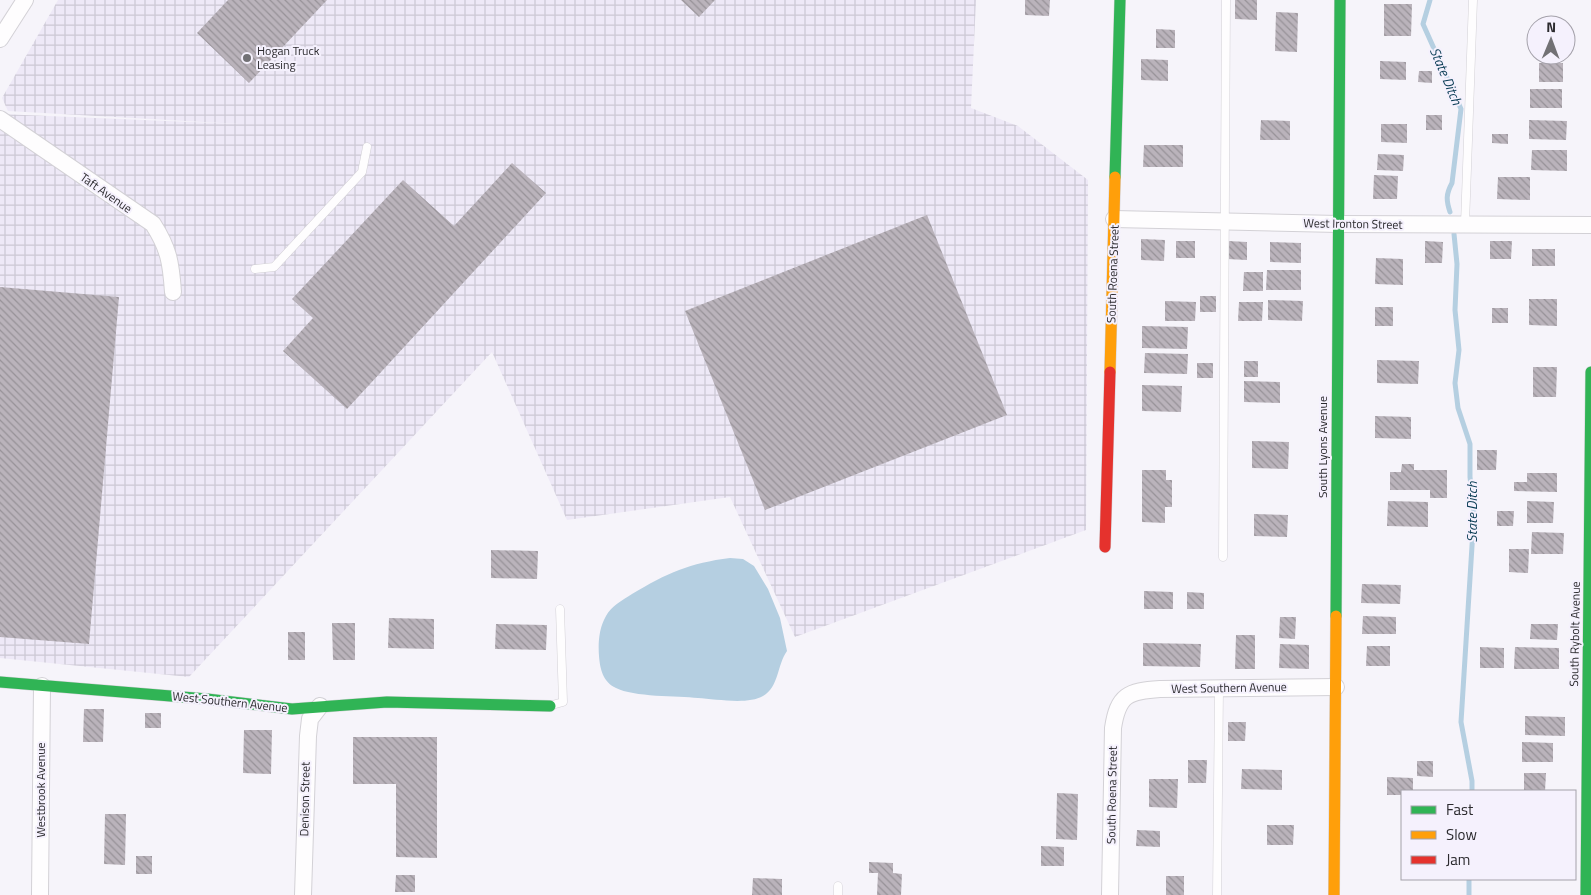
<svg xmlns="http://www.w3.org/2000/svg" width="1591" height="895" font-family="'Titillium Web',sans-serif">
<defs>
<pattern id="industrial-grid" width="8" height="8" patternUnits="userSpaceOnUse" patternTransform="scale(1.25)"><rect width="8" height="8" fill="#eee9f7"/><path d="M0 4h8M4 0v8" fill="none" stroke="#ccc8d4"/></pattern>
<pattern id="building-back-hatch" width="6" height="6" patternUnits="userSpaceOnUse" patternTransform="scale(1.25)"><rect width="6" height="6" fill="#bab3bb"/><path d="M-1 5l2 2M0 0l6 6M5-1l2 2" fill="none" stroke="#979298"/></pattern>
</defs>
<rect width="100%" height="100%" fill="#f6f4fa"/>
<path fill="url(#industrial-grid)" d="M58 0H976L971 108 1018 126 1088 180 1086 530 795 637 730 497 567 520 492 352 189 677 0 658V114L239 124 8 111 2 98Z"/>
<path fill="#b5cfe1" d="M730 558 743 559 754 566 768 589 780 618 787 651C777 665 779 687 763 696 748 705 715 699 698 698 678 696 633 697 616 688 603 682 600 669 599 656 598 643 599 628 606 616 611 606 623 600 632 594 667 573 690 563 730 558Z"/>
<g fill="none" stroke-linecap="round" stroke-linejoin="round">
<g stroke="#b5cfe1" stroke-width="5">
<path d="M1430 0 1423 24 1461 109 1452 183C1446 194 1446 200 1450 212"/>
<path d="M1454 234 1457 264 1455 310 1459 350 1455 383 1458 408 1470 444V477L1474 514 1461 722 1472 781V791"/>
<path d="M1469 895V879"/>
</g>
</g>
<g fill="url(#building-back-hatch)">
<path d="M228 0H327L249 83 197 33Z"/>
<path d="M681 0H715L699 17Z"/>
<path d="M1025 0H1050L1049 16 1025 15Z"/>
<path d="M1235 0H1257V20L1235 19Z"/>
<path d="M1384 4H1412L1411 36H1384Z"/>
<path d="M1276 12 1298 13 1297 52 1275 51Z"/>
<path d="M1156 29 1175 30V48H1156Z"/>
<path d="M1141 59 1168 60V81L1141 80Z"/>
<path d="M1380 61 1406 62V80L1380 79Z"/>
<rect x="1539" y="63" width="24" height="19"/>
<path d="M1419 71H1432V83L1418 82Z"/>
<rect x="1530" y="89" width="32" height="19"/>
<rect x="1426" y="115" width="16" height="15"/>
<path d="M1261 120 1290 121V140H1260Z"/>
<path d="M1529 120 1567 121 1566 140 1529 139Z"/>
<path d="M1381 124H1407V143L1381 142Z"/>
<path d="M1492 134H1508V144L1492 143Z"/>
<path d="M1144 145H1183V167H1143Z"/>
<path d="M1532 150H1567V171L1531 170Z"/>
<path d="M1378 154 1404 155 1403 171 1377 170Z"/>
<path d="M512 163 546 193 347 409 283 351 313 318 292 299 403 180 454 226Z"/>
<path d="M1374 175 1398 176 1397 199H1373Z"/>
<path d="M1498 177H1530V200L1497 199Z"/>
<path d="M927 215 1007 415 765 510 685 311Z"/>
<path d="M1141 239 1165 240 1164 261 1141 260Z"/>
<rect x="1176" y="241" width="19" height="17"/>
<path d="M1228 241 1247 242V260L1227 259Z"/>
<path d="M1425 241 1443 242 1442 263H1425Z"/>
<path d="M1490 241H1512L1511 259H1490Z"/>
<path d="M1270 242 1301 243V263L1270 262Z"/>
<rect x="1532" y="249" width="23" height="17"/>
<path d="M1376 258 1403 259V285L1375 284Z"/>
<path d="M1267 270H1301V290H1266Z"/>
<path d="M1244 272H1263V291H1243Z"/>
<path d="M0 287 119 297 89 644 0 637Z"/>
<rect x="1200" y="296" width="16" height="16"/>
<path d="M1529 299H1557V326L1529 325Z"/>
<path d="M1268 300 1303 301 1302 321 1268 320Z"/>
<path d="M1165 301 1196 302 1195 321H1165Z"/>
<path d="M1239 302H1263L1262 321H1238Z"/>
<rect x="1375" y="307" width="18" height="19"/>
<rect x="1492" y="308" width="16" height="15"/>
<path d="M1142 326 1188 327 1187 349 1142 348Z"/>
<path d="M1145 353 1188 354 1187 374 1144 373Z"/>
<path d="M1377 360 1419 361 1418 384 1377 383Z"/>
<rect x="1244" y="361" width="14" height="16"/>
<rect x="1197" y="363" width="16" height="15"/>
<path d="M1533 367H1557L1556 397H1533Z"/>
<path d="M1244 381 1280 382V403L1244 402Z"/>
<path d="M1142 385 1182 386 1181 412 1142 411Z"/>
<path d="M1375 416 1411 417V439L1375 438Z"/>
<path d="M1252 441 1289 442 1288 469 1252 468Z"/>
<path d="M1477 450H1497L1496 470H1477Z"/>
<path d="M1402 464H1414V470H1447V498H1430V490H1390V472H1401Z"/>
<path d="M1142 470H1166V480H1172V507H1165V523L1142 522Z"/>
<path d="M1527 473H1557V492L1514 491V482H1527Z"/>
<path d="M1388 501 1428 502V527L1387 526Z"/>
<path d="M1527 501 1554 502 1553 523H1527Z"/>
<path d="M1497 511H1514L1513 526H1497Z"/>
<path d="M1254 514 1288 515 1287 537 1254 536Z"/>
<path d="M1532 532 1564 533 1563 554H1531Z"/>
<path d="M1509 549H1529L1528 573 1509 572Z"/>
<path d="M491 550 538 551 537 579 491 578Z"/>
<path d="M1362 584 1401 585 1400 604 1361 603Z"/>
<path d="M1144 591 1173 592V609H1144Z"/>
<path d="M1187 592 1204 593V609H1187Z"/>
<path d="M1363 616 1396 617V634H1362Z"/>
<path d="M1280 617H1296L1295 639 1279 638Z"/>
<path d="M389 618 434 619V649L388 648Z"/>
<path d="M332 623H355V660H333Z"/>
<path d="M496 624 547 625 546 650 495 649Z"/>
<path d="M1531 624H1558L1557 640 1530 639Z"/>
<rect x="288" y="632" width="17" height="28"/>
<path d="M1236 635H1255V669H1235Z"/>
<path d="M1143 643 1201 644 1200 667 1143 666Z"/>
<path d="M1280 644 1309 645V669L1279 668Z"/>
<path d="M1367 646H1390V666H1366Z"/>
<path d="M1480 647 1504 648V668H1480Z"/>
<path d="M1515 647 1559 648V669H1514Z"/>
<path d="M84 709H104L103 742H83Z"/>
<rect x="145" y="713" width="16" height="15"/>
<path d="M1525 716 1565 717V736L1525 735Z"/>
<path d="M1228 722H1246L1245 741H1228Z"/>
<path d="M244 730H272L271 774 243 773Z"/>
<path d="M353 737H437V858L396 857V784H353Z"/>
<path d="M1522 742 1553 743V762H1522Z"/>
<path d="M1188 760H1207L1206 783H1188Z"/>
<path d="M1417 761H1433V777L1417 776Z"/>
<path d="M1242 769 1282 770V790L1241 789Z"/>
<path d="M1524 773H1546L1545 791H1524Z"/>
<path d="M1387 777 1413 778V791H1402V795H1387Z"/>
<path d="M1149 779H1178L1177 808 1149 807Z"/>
<path d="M1057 793 1078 794 1077 840 1056 839Z"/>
<path d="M105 814H126L125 865 104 864Z"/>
<path d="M1267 825H1294L1293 845H1267Z"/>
<path d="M1137 830 1160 831V847L1136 846Z"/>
<path d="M1041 846 1064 847V866H1041Z"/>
<rect x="136" y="856" width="16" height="18"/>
<path d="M869 862 893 863V873L902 874 901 895H877L878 873H869Z"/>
<path d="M396 875H415V892H395Z"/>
<rect x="1166" y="876" width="18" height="19"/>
<path d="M753 878 782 879V895H752Z"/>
</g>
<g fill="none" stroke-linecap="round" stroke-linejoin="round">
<defs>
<g id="lane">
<path d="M1465 224 1473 0"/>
<path d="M255 269 274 267 362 172 367 147"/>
<path d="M1223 557 1226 0"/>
<path d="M552 705 563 702 560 609"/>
<path d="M838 886V895"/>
<path d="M1217 895 1219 688"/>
</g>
<g id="street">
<path d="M0 39 25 0"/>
<path d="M0 119 153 224C169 249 171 263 173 292"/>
<path d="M1114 219 1338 224 1591 225"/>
<path d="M40 895 42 686"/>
<path d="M303 895 308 736 310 719 320 706"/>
<path d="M1110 895 1113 728C1118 695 1128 691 1160 689L1336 687"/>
</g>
<g id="fast">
<path d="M1115 177 1120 0"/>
<path d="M1336 616 1340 0"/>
<path d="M0 682 207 699 292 709 387 702 550 706"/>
<path d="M1586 895 1591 372"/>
</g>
<g id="slow">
<path d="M1110 372 1115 177"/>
<path d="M1334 895 1336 616"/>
</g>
<path id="jam" d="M1105 547 1110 372"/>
</defs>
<use href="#lane" stroke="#d3d1d6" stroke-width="9"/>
<use href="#street" stroke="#d3d1d6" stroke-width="18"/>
<use href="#fast" stroke="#d3d1d6" stroke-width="12"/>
<use href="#slow" stroke="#d3d1d6" stroke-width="12"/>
<use href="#jam" stroke="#d3d1d6" stroke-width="12"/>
<use href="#lane" stroke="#fefdfe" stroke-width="8"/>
<use href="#street" stroke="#fefdfe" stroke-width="16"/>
<use href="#fast" stroke="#30b455" stroke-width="11"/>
<use href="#slow" stroke="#ff9f0a" stroke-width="11"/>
<use href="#jam" stroke="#e5322d" stroke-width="11"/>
</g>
<circle fill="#727175" stroke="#f5f1fd" stroke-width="2" cx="247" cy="58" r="5"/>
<g text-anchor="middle" stroke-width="4" stroke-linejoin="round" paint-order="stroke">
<g font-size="12" fill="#2b2a2e" stroke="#f5f1fd" text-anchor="start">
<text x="257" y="55">Hogan Truck<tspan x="257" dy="14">Leasing</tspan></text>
</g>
<g font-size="12" fill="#2b2a2e" stroke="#f5f1fd">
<text transform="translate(106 193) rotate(35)" y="4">Taft Avenue</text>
<text transform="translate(1353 224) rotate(1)" y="4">West Ironton Street</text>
<text transform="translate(1113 274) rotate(-88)" y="4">South Roena Street</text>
<text transform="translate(1323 447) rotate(-90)" y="4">South Lyons Avenue</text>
<text transform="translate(1575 634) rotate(-89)" y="4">South Rybolt Avenue</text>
<text transform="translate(1229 688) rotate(-1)" y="4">West Southern Avenue</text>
<text transform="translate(230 702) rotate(6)" y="4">West Southern Avenue</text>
<text transform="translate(41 790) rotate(-90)" y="4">Westbrook Avenue</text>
<text transform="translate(1112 795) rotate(-89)" y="4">South Roena Street</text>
<text transform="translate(305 799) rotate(-89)" y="4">Denison Street</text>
</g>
<g font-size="14" font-style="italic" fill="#093c54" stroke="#f5f1fd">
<text transform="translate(1446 76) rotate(67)" y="5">State Ditch</text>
<text transform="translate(1472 512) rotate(-90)" y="5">State Ditch</text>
</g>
</g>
<rect x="1401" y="790" width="175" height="90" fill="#f5f1fd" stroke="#a4a1aa"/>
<rect x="1411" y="806" width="25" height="8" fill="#30b455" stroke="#a4a1aa"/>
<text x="1446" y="815" font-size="15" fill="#2b2a2e">Fast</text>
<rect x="1411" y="831" width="25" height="8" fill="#ff9f0a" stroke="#a4a1aa"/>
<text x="1446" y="840" font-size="15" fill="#2b2a2e">Slow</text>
<rect x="1411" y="856" width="25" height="8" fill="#e5322d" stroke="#a4a1aa"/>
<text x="1446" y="865" font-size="15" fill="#2b2a2e">Jam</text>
<g transform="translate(1551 40) rotate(1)"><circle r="24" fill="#f5f1fd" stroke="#a4a1aa"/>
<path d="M0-4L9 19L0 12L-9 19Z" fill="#727175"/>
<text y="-8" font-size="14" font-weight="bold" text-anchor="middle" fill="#2b2a2e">N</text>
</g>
</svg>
